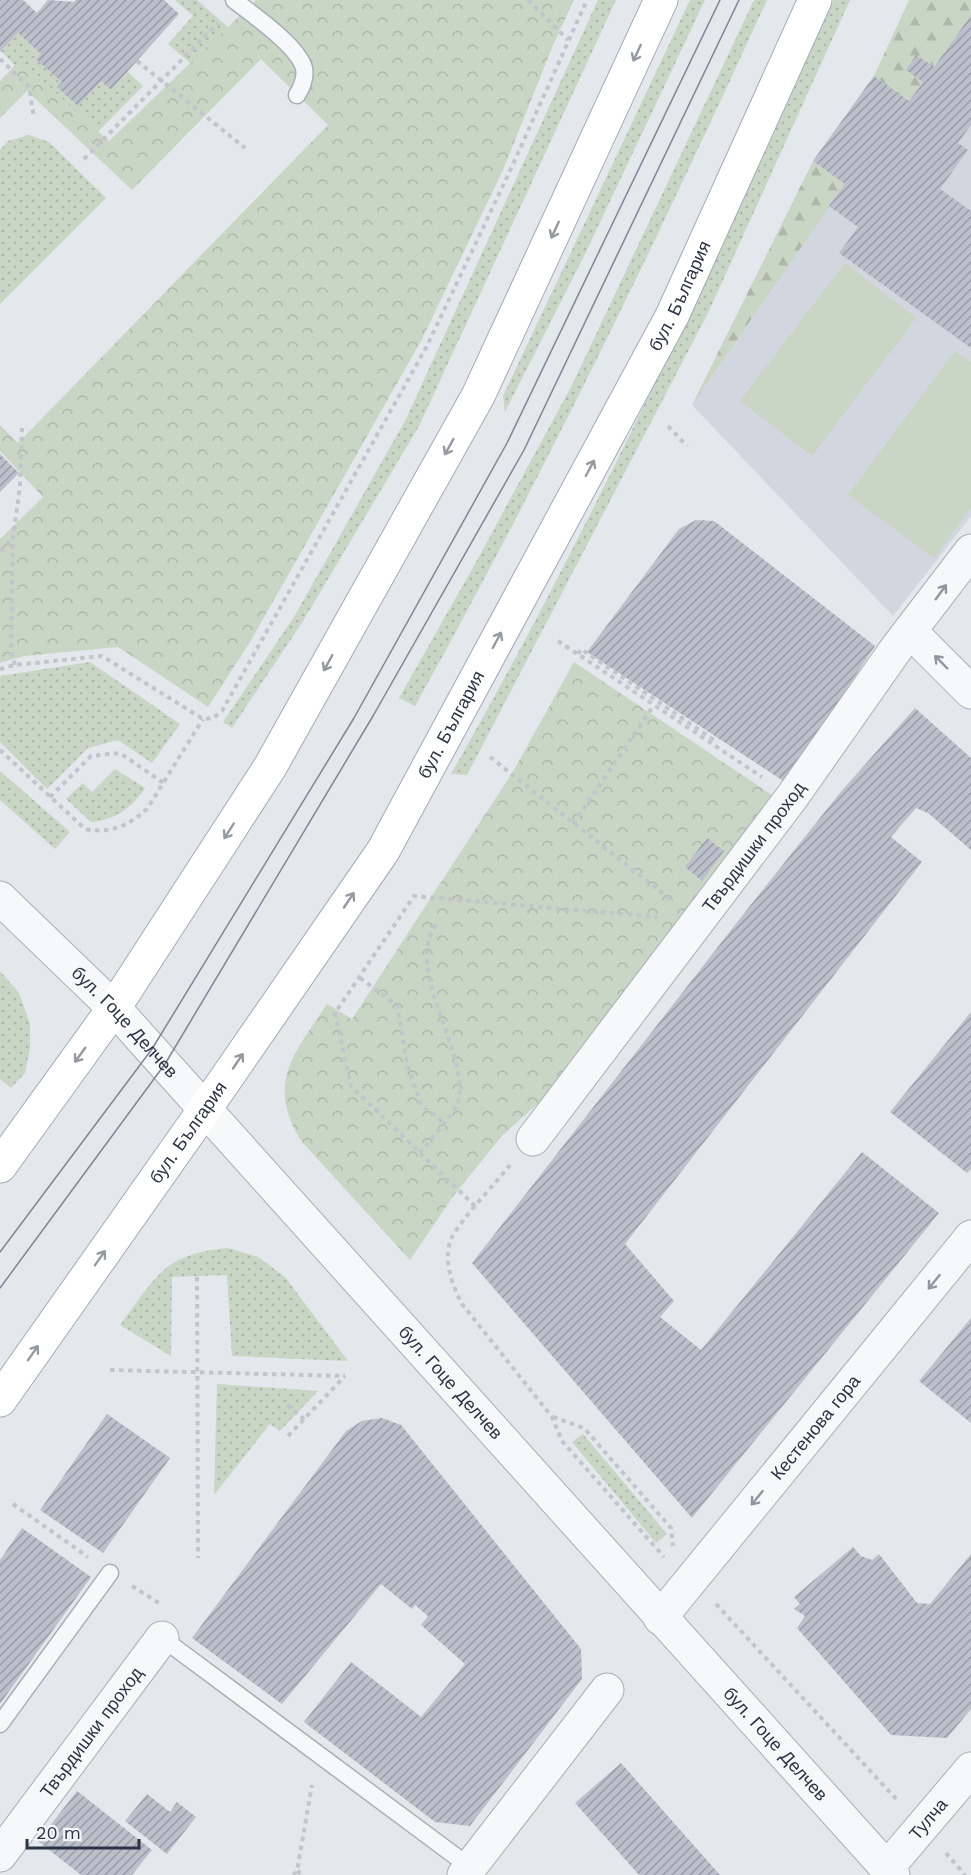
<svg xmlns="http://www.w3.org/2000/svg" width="971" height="1875" font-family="'Work Sans',sans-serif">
<defs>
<pattern id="grass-dots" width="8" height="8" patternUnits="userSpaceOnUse" patternTransform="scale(1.5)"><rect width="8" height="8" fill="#c9d6c5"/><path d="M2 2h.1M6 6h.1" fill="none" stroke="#adb8ab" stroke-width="1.8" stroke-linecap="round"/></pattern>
<pattern id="forest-firs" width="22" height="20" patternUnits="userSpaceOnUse" patternTransform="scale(1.5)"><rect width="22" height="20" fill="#c9d6c5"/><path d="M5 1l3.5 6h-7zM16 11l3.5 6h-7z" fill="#adb8ab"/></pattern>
<pattern id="park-crowns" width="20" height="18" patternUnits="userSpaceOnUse" patternTransform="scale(1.5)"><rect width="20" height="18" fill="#c9d6c5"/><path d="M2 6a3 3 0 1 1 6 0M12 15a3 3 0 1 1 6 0" fill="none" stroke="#adb8ab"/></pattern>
<pattern id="building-hatch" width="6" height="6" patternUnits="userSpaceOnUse" patternTransform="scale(1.5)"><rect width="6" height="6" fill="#bbc0ca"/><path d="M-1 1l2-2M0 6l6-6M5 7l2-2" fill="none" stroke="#989da6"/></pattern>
</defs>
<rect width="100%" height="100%" fill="#e4e7ec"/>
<path fill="#d2d6de" d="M971 15V516L893 616 692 405 829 206 813 161 874 76 909 101Z"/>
<g fill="url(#grass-dots)">
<path d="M175 0H197L253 49 219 88 168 44 193 16Z"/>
<path d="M598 0H616L419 426 303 621 232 728 223 722 294 617 406 419Z"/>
<path d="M690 0H705L586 252 505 412 503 396Z"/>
<path d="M754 0H767C658 239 543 476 415 706L399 698 475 564 572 385Z"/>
<path d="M834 0H850L709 311 467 775 451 774C594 524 714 261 834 0Z"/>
<path d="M18 33 41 54 36 59 101 81 111 90 128 72 143 86 85 145 32 83 1 51Z"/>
<path d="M29 135 49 142 106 198 0 304V150L8 141Z"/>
<path d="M90 662 180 724 152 763 118 740 88 748 47 789 0 742V676Z"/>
<path d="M115 769 145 788C132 808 115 820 91 822L66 799 83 783 92 792Z"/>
<path d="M0 771 70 832 55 849 0 800Z"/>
<path d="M0 971 19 993 30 1024V1048L25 1073 11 1088 0 1079Z"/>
<path d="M228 1248 258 1257 285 1277 348 1361 232 1356 227 1275 172 1277 171 1356 120 1325C157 1276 163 1254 228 1248Z"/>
<path d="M217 1384 318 1391 280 1431 270 1424 214 1495Z"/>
<path d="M583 1434 667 1534 656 1543 572 1442Z"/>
</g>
<g fill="url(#forest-firs)">
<path d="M909 0H971V15L909 101 874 76Z"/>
<path d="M813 161 845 184 692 405Z"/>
</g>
<g fill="url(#park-crowns)">
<path d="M256 0H574L554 43 503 170 421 341 250 642 208 707 118 647 24 656 0 663V539L43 497 0 451V425L18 443 328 125 261 59 132 190 27 91 0 118V81L20 60 109 141Z"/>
<path d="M574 662 775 797 544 1098 502 1136 454 1195 410 1260 302 1142C265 1084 294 1054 327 1004L352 1019 514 770Z"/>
</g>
<g fill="#c9d6c5">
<path d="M845 263 916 318 812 456 740 401Z"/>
<path d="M955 351 971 362V508L934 558 848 495Z"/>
</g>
<g fill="url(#building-hatch)">
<path d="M0 0H23L37 13 48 0 74 2 76 0H164L179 14 111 90 101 81 78 106 57 87 62 82 36 59 41 54 18 33 0 52Z"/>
<path d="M971 15V125L958 143 968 150 940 189 971 211V348L839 253 858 227 829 206 845 184 813 161 874 76 909 101 923 82 906 70 916 55 934 67Z"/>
<path d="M0 454 19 473 0 492Z"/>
<path d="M696 520 714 521 875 646 785 782 587 652 679 529Z"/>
<path d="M915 708 971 758V850L928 813 916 808 891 837 922 862 625 1244 674 1301 660 1317 701 1350 862 1152 939 1213 692 1518 472 1263 738 921 839 794Z"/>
<path d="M707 838 724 851 702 881 685 867Z"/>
<path d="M971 1012V1169L967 1173 890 1112Z"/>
<path d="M971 1318V1423L919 1381Z"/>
<path d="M107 1414 170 1458 103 1553 40 1510Z"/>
<path d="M382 1418 401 1425 581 1649 582 1679 470 1826 435 1822 304 1722 351 1662 421 1717 465 1664 421 1625 428 1616 415 1605 412 1609 381 1584 282 1704 192 1638 346 1431 362 1421Z"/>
<path d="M22 1528 91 1577 0 1704V1560Z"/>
<path d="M853 1547 861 1556 872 1560 879 1554 917 1603 930 1604 971 1554V1709L947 1738 891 1735 797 1628 805 1616 794 1609 800 1604 794 1597Z"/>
<path d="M621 1763 666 1814 720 1875H639L575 1803Z"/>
<path d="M77 1791 152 1850 132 1875H81L38 1841Z"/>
<path d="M147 1794 170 1812 177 1802 196 1817 167 1854 125 1821Z"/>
</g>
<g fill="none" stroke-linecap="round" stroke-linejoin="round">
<defs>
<g id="service">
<path d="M234 0C253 15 298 46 304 68 306 78 302 87 297 95"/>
<path d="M162 1638 470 1867"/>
<path d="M0 1724 110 1573"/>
</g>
<g id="minor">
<path d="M910 631 971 692"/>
<path id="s1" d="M533 1139 792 797 896 649 971 551"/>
<path id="s2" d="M660 1618 971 1237"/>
<path id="s3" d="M0 1855 162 1638"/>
<path id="s4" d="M887 1868 971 1769"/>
<path d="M464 1875 607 1690"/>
</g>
<g id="tertiary">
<path id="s5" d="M0 898 114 1008 893 1875"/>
</g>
<g id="primary">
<path d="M0 1166 114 1008 270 767 478 396 661 0"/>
<path id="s6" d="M0 1400 205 1109 383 851 672 316 815 0"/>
</g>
</defs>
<use href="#service" stroke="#a9aeb7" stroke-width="19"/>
<use href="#minor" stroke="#a9aeb7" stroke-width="35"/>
<use href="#tertiary" stroke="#a9aeb7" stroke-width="35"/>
<use href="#primary" stroke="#a3abb8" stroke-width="35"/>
<g stroke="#c2c5cb" stroke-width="4" stroke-dasharray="4.5 4.5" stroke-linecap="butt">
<path d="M528 0 568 40"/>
<path d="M0 59 29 87 34 118"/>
<path d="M137 61 245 148"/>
<path d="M84 159 218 23"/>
<path d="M668 426 687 446"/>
<path d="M0 551 13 538"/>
<path d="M558 641 762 777"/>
<path d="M578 654 581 649 714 740 711 743"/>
<path d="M15 665 11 651 13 538 20 486 22 428"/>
<path d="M0 669 15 665 102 656 203 719 213 718 222 711 427 346 509 173 587 0"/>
<path d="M0 750 85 829C110 834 128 826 147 809L203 719"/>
<path d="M490 757 671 900"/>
<path d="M50 797 91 756 120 753 165 784"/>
<path d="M573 824 654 705"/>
<path d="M436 925C402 971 474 1057 457 1105 453 1115 428 1142 420 1153L351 1086 335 1013 414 896 657 917"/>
<path d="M360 978 397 1005 407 1064 421 1105 443 1122"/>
<path d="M420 1153 476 1207"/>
<path d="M510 1165C495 1184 462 1218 452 1237 442 1258 452 1285 462 1304L552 1417 562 1441 664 1557"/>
<path d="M197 1277 198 1558"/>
<path d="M110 1370 345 1376"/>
<path d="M287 1405 304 1419"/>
<path d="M553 1417 584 1428 671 1528 673 1546"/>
<path d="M288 1436 345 1376"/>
<path d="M13 1504 88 1557"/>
<path d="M132 1586 159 1603"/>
<path d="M716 1604 898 1801"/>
<path d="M946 1853 965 1875"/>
<path d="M297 1871 303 1875"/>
<path d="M293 1875 297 1871 312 1785"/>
</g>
<use href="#service" stroke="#f7f8fa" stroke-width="16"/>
<use href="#minor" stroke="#f7f8fa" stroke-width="33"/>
<use href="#tertiary" stroke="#f7f8fa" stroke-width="33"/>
<use href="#primary" stroke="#fff" stroke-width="33"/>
<g stroke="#7d8696" stroke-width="1.5">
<path d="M0 1252 152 1049 354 718 507 443 720 0"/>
<path d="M0 1288 165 1064 373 716 524 450 739 0"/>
</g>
</g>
<defs><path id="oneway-shaft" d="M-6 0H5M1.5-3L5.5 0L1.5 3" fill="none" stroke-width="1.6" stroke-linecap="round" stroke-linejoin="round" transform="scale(1.5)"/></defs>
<g stroke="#959aa2">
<use href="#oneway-shaft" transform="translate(637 53) rotate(115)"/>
<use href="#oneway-shaft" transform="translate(555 230) rotate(115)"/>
<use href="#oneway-shaft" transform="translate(449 447) rotate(119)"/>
<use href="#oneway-shaft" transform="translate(590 468) rotate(-62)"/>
<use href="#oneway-shaft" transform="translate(497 640) rotate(-62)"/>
<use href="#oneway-shaft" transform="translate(328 663) rotate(119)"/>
<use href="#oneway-shaft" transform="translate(229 831) rotate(123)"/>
<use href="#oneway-shaft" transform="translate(349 900) rotate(-56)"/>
<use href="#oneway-shaft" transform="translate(80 1055) rotate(126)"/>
<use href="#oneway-shaft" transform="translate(238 1061) rotate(-56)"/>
<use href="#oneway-shaft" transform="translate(100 1258) rotate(-55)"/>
<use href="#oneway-shaft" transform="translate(33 1353) rotate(-55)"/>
</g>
<g stroke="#9196a0">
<use href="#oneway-shaft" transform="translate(941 592) rotate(-54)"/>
<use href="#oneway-shaft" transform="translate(941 662) rotate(-135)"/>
<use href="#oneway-shaft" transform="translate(934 1282) rotate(129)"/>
<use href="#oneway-shaft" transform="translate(757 1498) rotate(129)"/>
</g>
<g text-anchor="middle" stroke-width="4.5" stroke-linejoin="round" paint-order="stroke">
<g font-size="18" fill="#2b3445" stroke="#f4f6f9">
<text dy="6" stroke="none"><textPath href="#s6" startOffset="1299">бул. България</textPath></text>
<text dy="6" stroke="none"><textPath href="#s6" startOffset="813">бул. България</textPath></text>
<text dy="6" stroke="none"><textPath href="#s1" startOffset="366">Твърдишки проход</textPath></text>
<text dy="6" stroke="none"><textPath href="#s5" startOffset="176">бул. Гоце Делчев</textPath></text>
<text dy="6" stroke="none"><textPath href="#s6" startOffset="327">бул. България</textPath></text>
<text dy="6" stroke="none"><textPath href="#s5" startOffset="662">бул. Гоце Делчев</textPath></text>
<text dy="6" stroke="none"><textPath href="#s2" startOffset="246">Кестенова гора</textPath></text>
<text dy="6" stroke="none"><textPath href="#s3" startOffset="153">Твърдишки проход</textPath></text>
<text dy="6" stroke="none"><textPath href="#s5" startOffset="1148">бул. Гоце Делчев</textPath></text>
<text dy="6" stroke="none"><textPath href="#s4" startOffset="64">Тулча</textPath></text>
</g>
</g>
<path d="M27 1839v9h112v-9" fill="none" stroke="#2b3445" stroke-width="3"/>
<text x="36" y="1839" font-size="18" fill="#2b3445" stroke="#f4f6f9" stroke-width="4.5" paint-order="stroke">20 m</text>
</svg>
